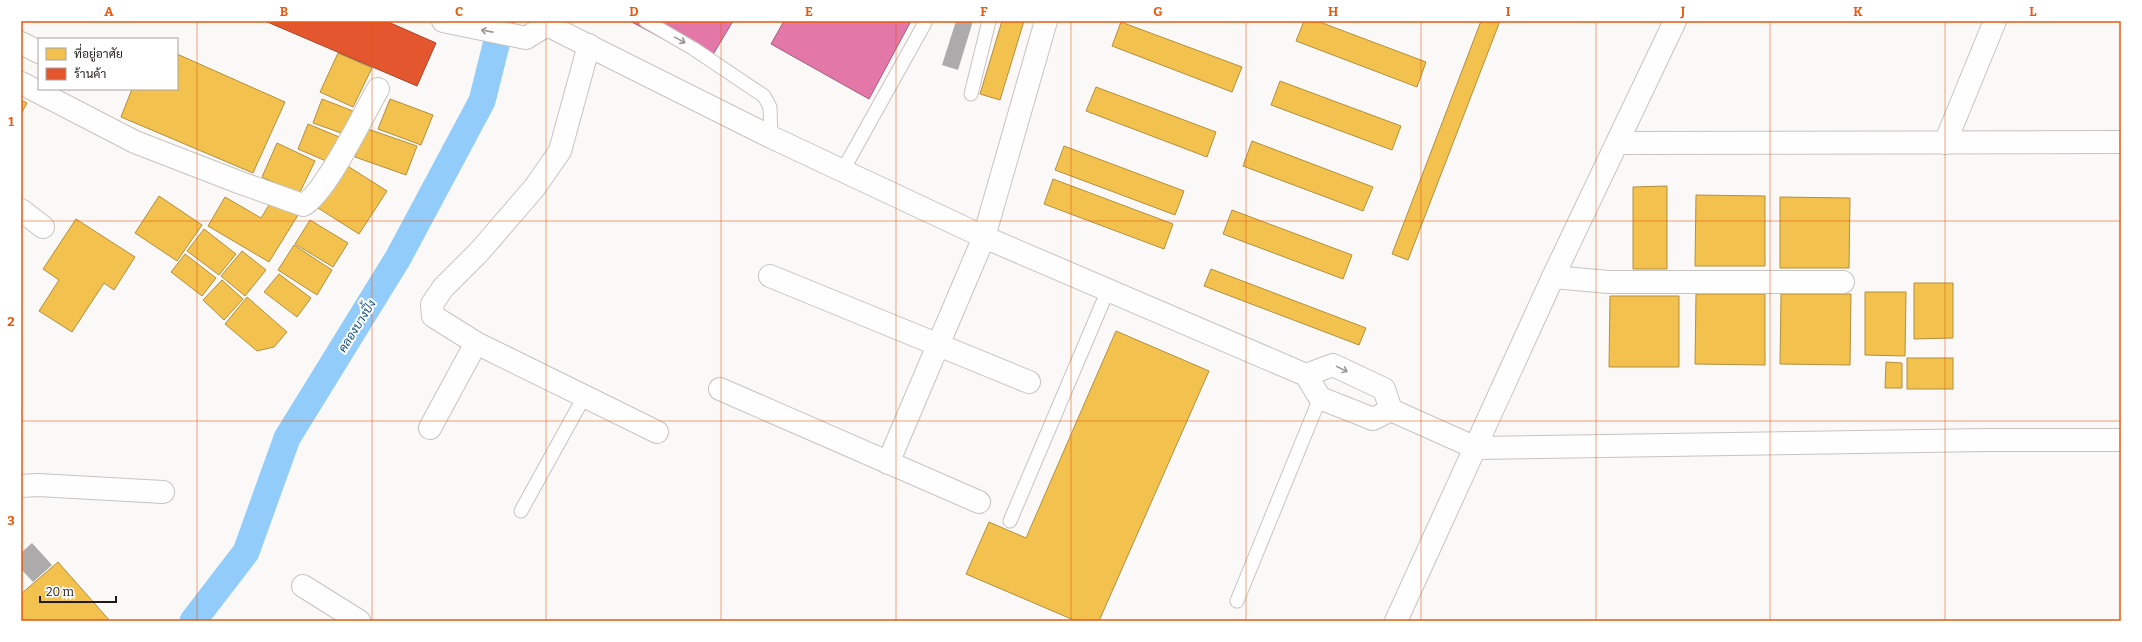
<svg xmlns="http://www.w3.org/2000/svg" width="2142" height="642" font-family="Bitter,Sarabun,serif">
<rect width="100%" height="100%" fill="#fbf9f8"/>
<g fill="#f2c14e" stroke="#b38f3e">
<path d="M1002 21H1024L1000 100 980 94Z"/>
<path d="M1304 21H1317L1426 62 1417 87 1296 41Z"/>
<path d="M1481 21H1500L1408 260 1392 254Z"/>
<path d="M1121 22 1242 67 1232 92 1112 46Z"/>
<path d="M338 53 372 68 353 107 320 92Z"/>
<path d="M177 54 285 102 253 173 121 117 132 89H177Z"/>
<path d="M1280 81 1401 126 1392 150 1271 105Z"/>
<path d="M1096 87 1216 132 1207 157 1086 111Z"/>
<path d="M322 99 353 111 344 134 313 123Z"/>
<path d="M390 99 433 115 421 145 378 129Z"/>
<path d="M21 100 27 103 21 114Z"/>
<path d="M308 124 344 139 333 164 298 149Z"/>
<path d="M365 128 417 146 406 175 355 157Z"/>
<path d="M1252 141 1373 187 1363 211 1243 166Z"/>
<path d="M277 143 315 161 299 194 262 177Z"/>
<path d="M1064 146 1184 191 1175 215 1055 170Z"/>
<path d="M346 165 387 191 359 234 318 208Z"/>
<path d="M1053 179 1173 224 1164 249 1044 204Z"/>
<path d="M1667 186V269H1633V187Z"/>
<path d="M1696 195 1765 196V266H1695Z"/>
<path d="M159 196 202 225 177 261 135 233Z"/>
<path d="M225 197 261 218 272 200 298 215 269 262 208 226Z"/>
<path d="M1780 197 1850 198 1849 268H1780Z"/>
<path d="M1232 210 1352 255 1343 279 1223 234Z"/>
<path d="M76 219 135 257 114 290 104 283 72 332 39 311 59 280 43 269Z"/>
<path d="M310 220 348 243 333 267 295 244Z"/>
<path d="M204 229 236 254 219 275 187 251Z"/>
<path d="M294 245 332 270 317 295 278 270Z"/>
<path d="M242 251 266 270 245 296 221 276Z"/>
<path d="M185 254 216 278 202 296 171 272Z"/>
<path d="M1211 269 1366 328 1359 345 1204 286Z"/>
<path d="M279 274 311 298 297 317 264 292Z"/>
<path d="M222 280 243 299 224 320 203 300Z"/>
<path d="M1914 283H1953V338L1914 339Z"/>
<path d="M1865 292H1906L1905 356 1865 355Z"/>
<path d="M1696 294H1765V365L1695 364Z"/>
<path d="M1781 294H1851L1850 365 1780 364Z"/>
<path d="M1610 296H1679V367H1609Z"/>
<path d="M247 297 287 332 274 347 257 351 225 324Z"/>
<path d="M1116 331 1209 371 1099 621H1076L966 574 989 522 1026 538Z"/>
<rect x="1907" y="358" width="46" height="31"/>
<path d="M1886 362 1902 363V388H1885Z"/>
<path d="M58 562 110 621H21V594Z"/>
</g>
<path fill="#e4572e" stroke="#a94527" d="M265 21H386L436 43 417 86Z"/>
<g fill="#e377a8" stroke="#a85b7c">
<path d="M630 21H733L708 63Z"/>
<path d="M784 21H911L869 99 771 44Z"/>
</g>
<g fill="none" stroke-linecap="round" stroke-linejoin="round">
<path stroke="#91ccfb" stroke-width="27" d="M193 621 246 552 287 438 398 258 482 101 502 21"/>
</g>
<g fill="#adaaac">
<path d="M956 21H973L958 70 942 65Z"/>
<path d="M32 543 52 565 33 582 21 569V553Z"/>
</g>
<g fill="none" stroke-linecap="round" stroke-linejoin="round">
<defs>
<g id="lane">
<path d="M646 21 694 49 764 96 770 107 771 137"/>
<path d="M971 94 989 21"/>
<path d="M843 170 926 21"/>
<path d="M521 511 584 397"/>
<path d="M1010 521 1108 290"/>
<path d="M1237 601 1320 398"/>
</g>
<g id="street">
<path d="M443 21 526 38 547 25"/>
<path d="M544 21 547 25 771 137 984 237 1306 375 1320 398 1373 419 1391 410"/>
<path d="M21 43 39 52"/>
<path d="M589 45 560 151 535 187 479 252 443 288 432 304 433 316 476 343 657 432"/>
<path d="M21 83 135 142 241 183 303 205C325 195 364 113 378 89"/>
<path d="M1618 143 2121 142"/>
<path d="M1945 143 1995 21"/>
<path d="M21 210 43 227"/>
<path d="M770 276 1029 382"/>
<path d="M1553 277 1609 282H1843"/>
<path d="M1306 375 1333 365 1384 389 1391 410 1476 448 1986 440H2121"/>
<path d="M720 389 979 502"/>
<path d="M430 428 476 343"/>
<path d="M888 463 984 237 1046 21"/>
<path d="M21 486 38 485 163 492"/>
<path d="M303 586 359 621"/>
<path d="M1396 621 1553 277 1675 21"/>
</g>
</defs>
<use href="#lane" stroke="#c7c3c0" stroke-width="15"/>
<use href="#street" stroke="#c7c3c0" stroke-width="24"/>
<use href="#lane" stroke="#fefefe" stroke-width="13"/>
<use href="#street" stroke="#fefefe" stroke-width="22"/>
</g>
<defs><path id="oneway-shaft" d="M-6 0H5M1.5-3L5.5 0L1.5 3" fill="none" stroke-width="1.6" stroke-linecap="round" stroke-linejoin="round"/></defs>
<g stroke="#9a9796">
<use href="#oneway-shaft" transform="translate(487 31) rotate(-169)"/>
<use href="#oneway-shaft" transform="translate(680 40) rotate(29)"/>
<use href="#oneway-shaft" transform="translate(1342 369) rotate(26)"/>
</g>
<path fill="none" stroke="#e8590c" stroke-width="1" stroke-opacity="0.55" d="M197 21V621M372 21V621M546 21V621M721 21V621M896 21V621M1071 21V621M1246 21V621M1421 21V621M1596 21V621M1770 21V621M1945 21V621M21 221H2121M21 421H2121"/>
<g text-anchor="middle" stroke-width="4" stroke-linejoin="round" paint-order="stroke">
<g font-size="12" font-style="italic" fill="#0e4e79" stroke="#fff">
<text transform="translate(357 326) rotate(-58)" y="4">คลองบางปิ้ง</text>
</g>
</g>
<rect width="2142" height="642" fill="none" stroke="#ffffff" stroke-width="44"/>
<rect x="38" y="38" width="140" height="52" fill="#ffffff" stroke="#a6a3a2"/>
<rect x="46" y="48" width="20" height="12" fill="#f2c14e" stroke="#a6a3a2"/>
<text x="74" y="58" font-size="12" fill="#201a17">ที่อยู่อาศัย</text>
<rect x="46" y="68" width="20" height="12" fill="#e4572e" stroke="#a6a3a2"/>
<text x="74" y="78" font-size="12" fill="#201a17">ร้านค้า</text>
<path d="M40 596v6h76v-6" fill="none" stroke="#201a17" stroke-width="2"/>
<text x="46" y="596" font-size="12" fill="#201a17" stroke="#ffffff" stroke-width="3" paint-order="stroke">20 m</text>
<rect x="22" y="22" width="2098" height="598" fill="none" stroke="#e8590c" stroke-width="1.5"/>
<g font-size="13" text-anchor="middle" font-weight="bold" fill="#e8590c">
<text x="109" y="16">A</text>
<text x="284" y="16">B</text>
<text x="459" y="16">C</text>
<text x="634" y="16">D</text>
<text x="809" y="16">E</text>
<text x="984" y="16">F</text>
<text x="1158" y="16">G</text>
<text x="1333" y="16">H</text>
<text x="1508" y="16">I</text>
<text x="1683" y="16">J</text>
<text x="1858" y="16">K</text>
<text x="2033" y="16">L</text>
<text x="11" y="126">1</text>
<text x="11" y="326">2</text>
<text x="11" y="525">3</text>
</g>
</svg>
